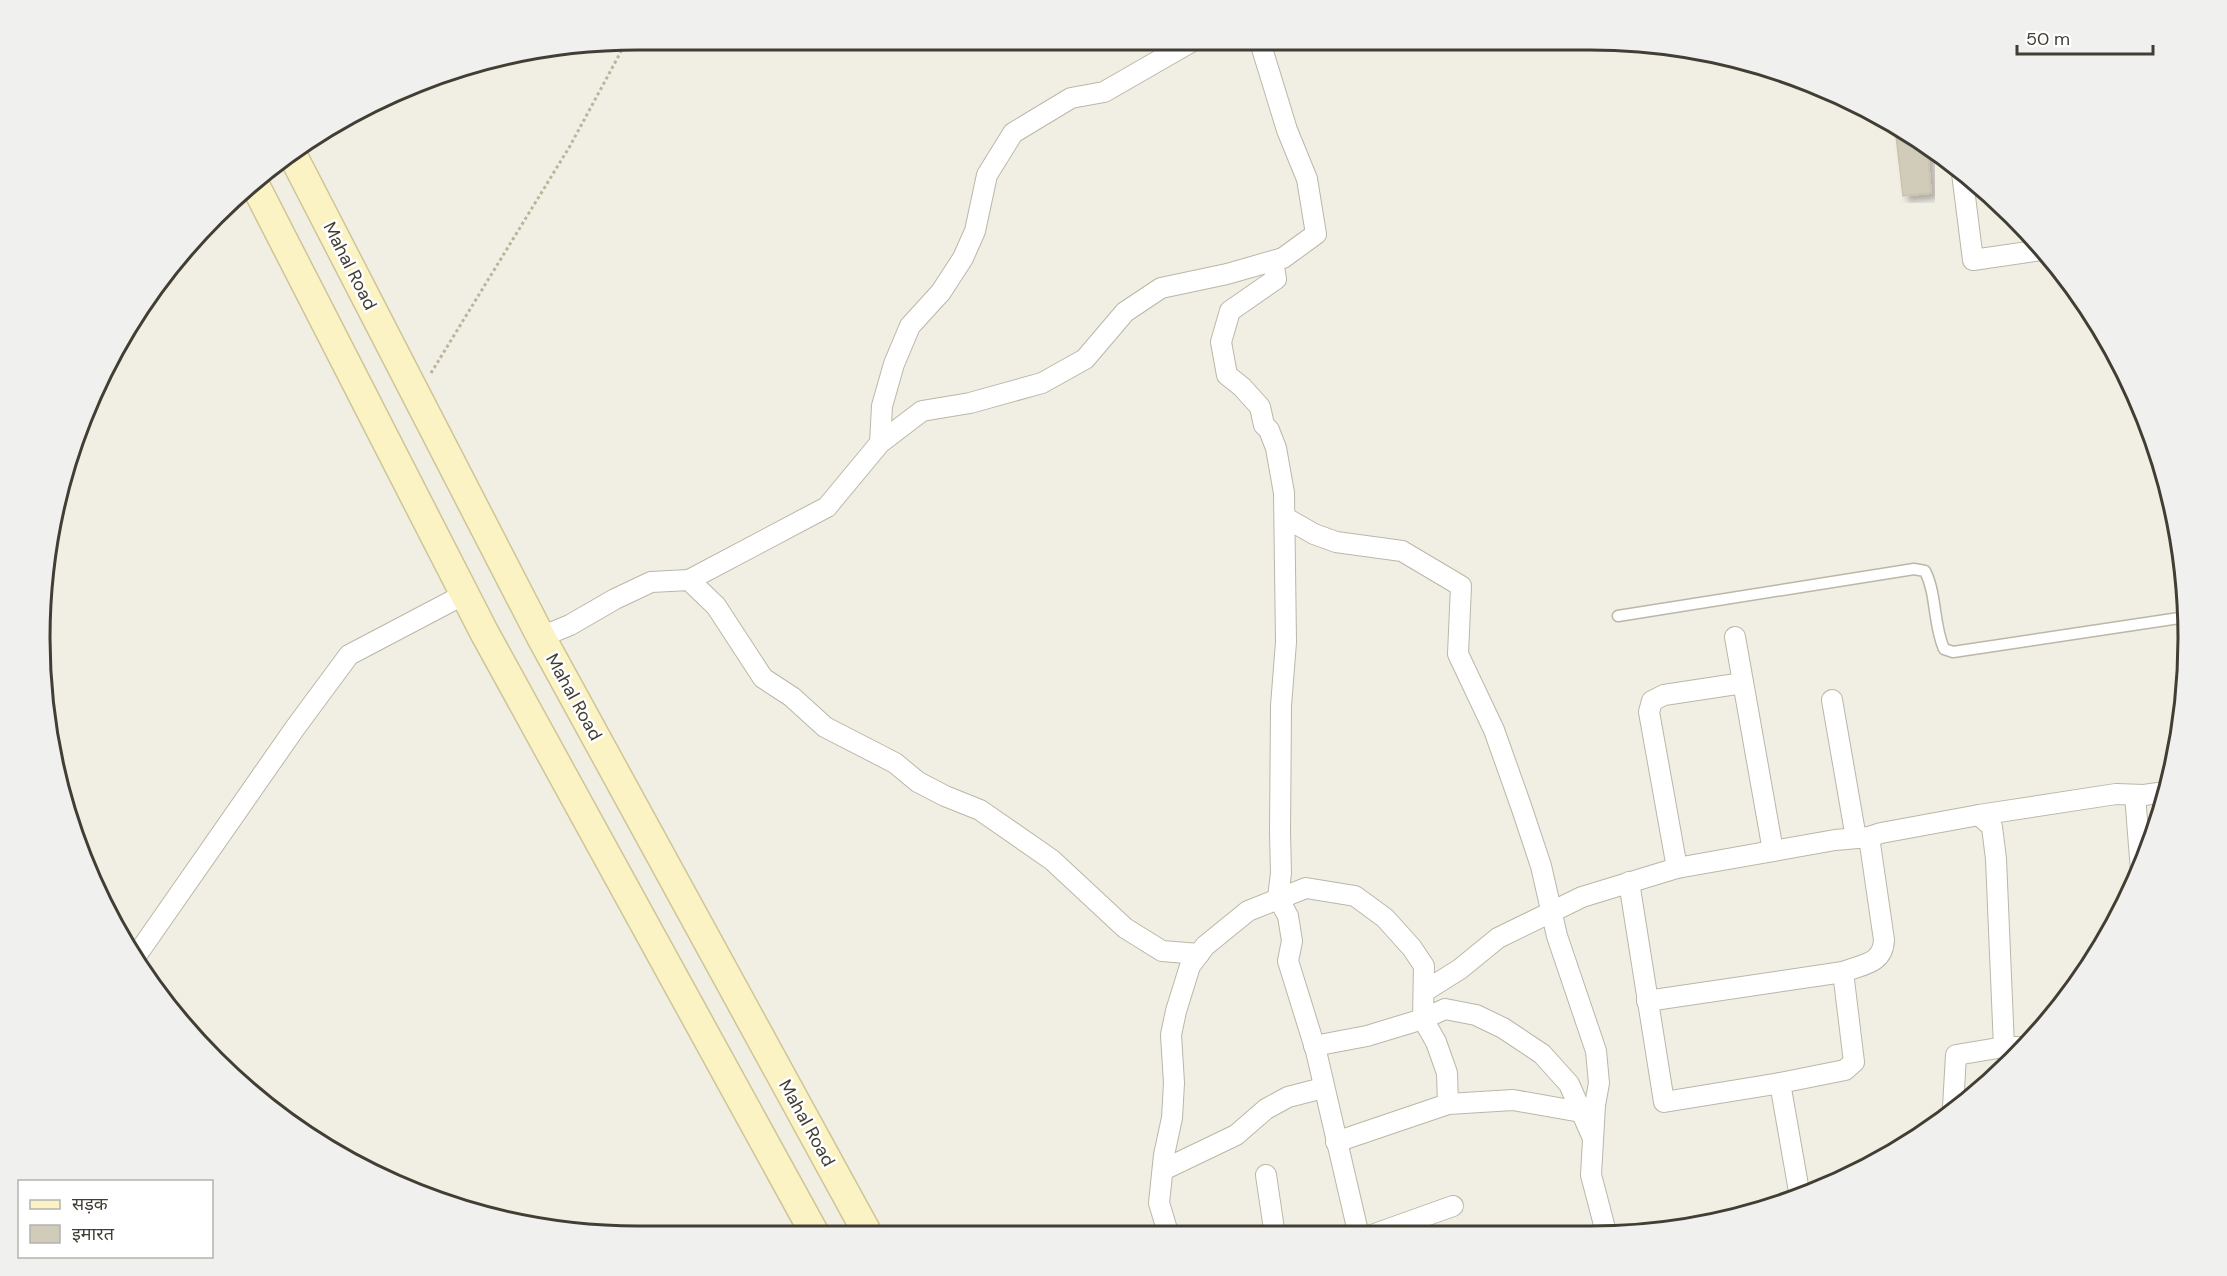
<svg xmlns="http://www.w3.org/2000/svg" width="2227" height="1276" font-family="'DM Sans','Noto Sans Devanagari',sans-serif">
<defs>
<filter id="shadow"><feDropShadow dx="5.5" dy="5.5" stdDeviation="3" flood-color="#0004"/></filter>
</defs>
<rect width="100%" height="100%" fill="#f1eee4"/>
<path fill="#d1cbba" stroke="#ccc3ae" stroke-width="1.5" filter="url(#shadow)" d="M1895 127 1927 144 1931 193 1903 196Z"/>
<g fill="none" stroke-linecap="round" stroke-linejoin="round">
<defs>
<path id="service" d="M1618 616 1914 569 1925 571C1937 595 1933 624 1944 649L1953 652 2186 617"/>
<g id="minor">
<path d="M1962 173 1973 260 2041 250"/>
<path d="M1273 261 1276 279 1230 311 1221 342 1227 375 1242 387 1260 407 1264 425 1269 430 1276 448 1284 493 1286 642 1281 706 1280 833 1281 873 1278 898 1288 916 1292 941 1288 961 1316 1051 1359 1236"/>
<path d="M880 443 882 406 894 364 910 326 941 292 963 258 975 231 987 175 1013 133 1071 98 1104 92 1191 42"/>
<path d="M1286 518 1314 534 1336 542 1402 551 1461 586 1458 654 1494 730 1521 806 1541 866 1557 936 1596 1051 1599 1083 1595 1105 1591 1175 1607 1236"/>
<path d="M689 580 827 507 880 443 922 411 970 403 1042 383 1085 359 1125 312 1161 288 1227 274 1283 258 1316 234 1307 179 1287 130 1260 42"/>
<path d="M541 637 570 625 615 599 651 582 689 580 716 606 763 678 792 697 825 727 895 763 918 782 945 796 980 810 1052 860 1125 928 1162 951 1199 954"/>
<path d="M1735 637 1773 851"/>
<path d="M1832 700 1856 838"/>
<path d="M2135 795 2141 871"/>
<path d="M1979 815 1992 827 1996 859 2004 1047"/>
<path d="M1677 868 1649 712 1652 701 1664 695 1743 683"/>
<path d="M1629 882 1664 1102 1780 1083"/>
<path d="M134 959 295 728 349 655 465 594"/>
<path d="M1425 991 1460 969 1498 938 1582 897 1677 868 1835 840 1869 837 1881 833 1979 815 2116 794 2144 795 2165 792"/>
<path d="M1647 1001 1843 972"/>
<path d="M1314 1046 1367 1036 1423 1019 1445 1009 1476 1015 1503 1028 1542 1054 1569 1084 1592 1136"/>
<path d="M1953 1107 1956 1055 2004 1047H2025"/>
<path d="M1336 1142 1448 1104 1513 1100 1581 1112"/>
<path d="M1163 1170 1236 1135 1266 1109 1288 1097 1323 1088"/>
<path d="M1266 1175 1275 1236"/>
<path d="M1800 1197 1780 1083 1845 1070 1854 1062 1843 972C1863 964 1883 964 1884 940L1869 837"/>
<path d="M1169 1236 1159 1203 1164 1155 1172 1118 1174 1083 1171 1035 1176 1011 1190 966 1205 946 1248 911 1306 888 1355 896 1385 918 1412 948 1424 966 1423 1019 1436 1042 1447 1073 1448 1104"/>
<path d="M1369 1236 1453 1206"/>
</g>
<g id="secondary">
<path d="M291 152 541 637 869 1236"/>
<path d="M253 181 484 632 816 1236"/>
</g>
</defs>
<use href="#service" stroke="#bbb7a7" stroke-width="13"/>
<use href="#minor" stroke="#bbb7a7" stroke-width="22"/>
<use href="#secondary" stroke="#cec596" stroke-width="31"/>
<path stroke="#bcb49a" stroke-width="3" stroke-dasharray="3 3" stroke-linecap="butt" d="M431 373 570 146 625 44"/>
<use href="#service" stroke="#fff" stroke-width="10"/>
<use href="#minor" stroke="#fff" stroke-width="20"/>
<use href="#secondary" stroke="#fbf3c4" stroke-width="28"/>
</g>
<g text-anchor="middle" stroke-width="5" stroke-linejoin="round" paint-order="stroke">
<g font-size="18" fill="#423e34" stroke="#fff">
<text transform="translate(350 266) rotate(63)" y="6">Mahal Road</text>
<text transform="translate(574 697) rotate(61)" y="6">Mahal Road</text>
<text transform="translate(807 1123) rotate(61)" y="6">Mahal Road</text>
</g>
</g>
<path d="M0 0H2227V1276H0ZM638 50H1590A588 588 0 0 1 2178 638V638A588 588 0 0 1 1590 1226H638A588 588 0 0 1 50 638V638A588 588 0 0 1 638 50Z" fill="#f0f0ef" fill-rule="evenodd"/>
<path fill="none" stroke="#423e34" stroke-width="3" d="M638 50H1590A588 588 0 0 1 2178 638V638A588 588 0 0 1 1590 1226H638A588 588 0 0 1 50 638V638A588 588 0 0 1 638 50Z"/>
<rect x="18" y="1180" width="195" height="78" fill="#ffffff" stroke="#b3b2ae" stroke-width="1.5"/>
<rect x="30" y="1200" width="30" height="9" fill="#fbf3c4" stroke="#b3b2ae" stroke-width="1.5"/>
<text x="72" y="1210" font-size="18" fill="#423e34">सड़क</text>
<rect x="30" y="1225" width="30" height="18" fill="#d1cbba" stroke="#b3b2ae" stroke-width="1.5"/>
<text x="72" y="1240" font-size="18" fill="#423e34">इमारत</text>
<path d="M2017 45v9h136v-9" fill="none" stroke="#423e34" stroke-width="3"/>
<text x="2026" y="45" font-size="18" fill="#423e34" stroke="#ffffff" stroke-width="4.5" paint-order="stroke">50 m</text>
</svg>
